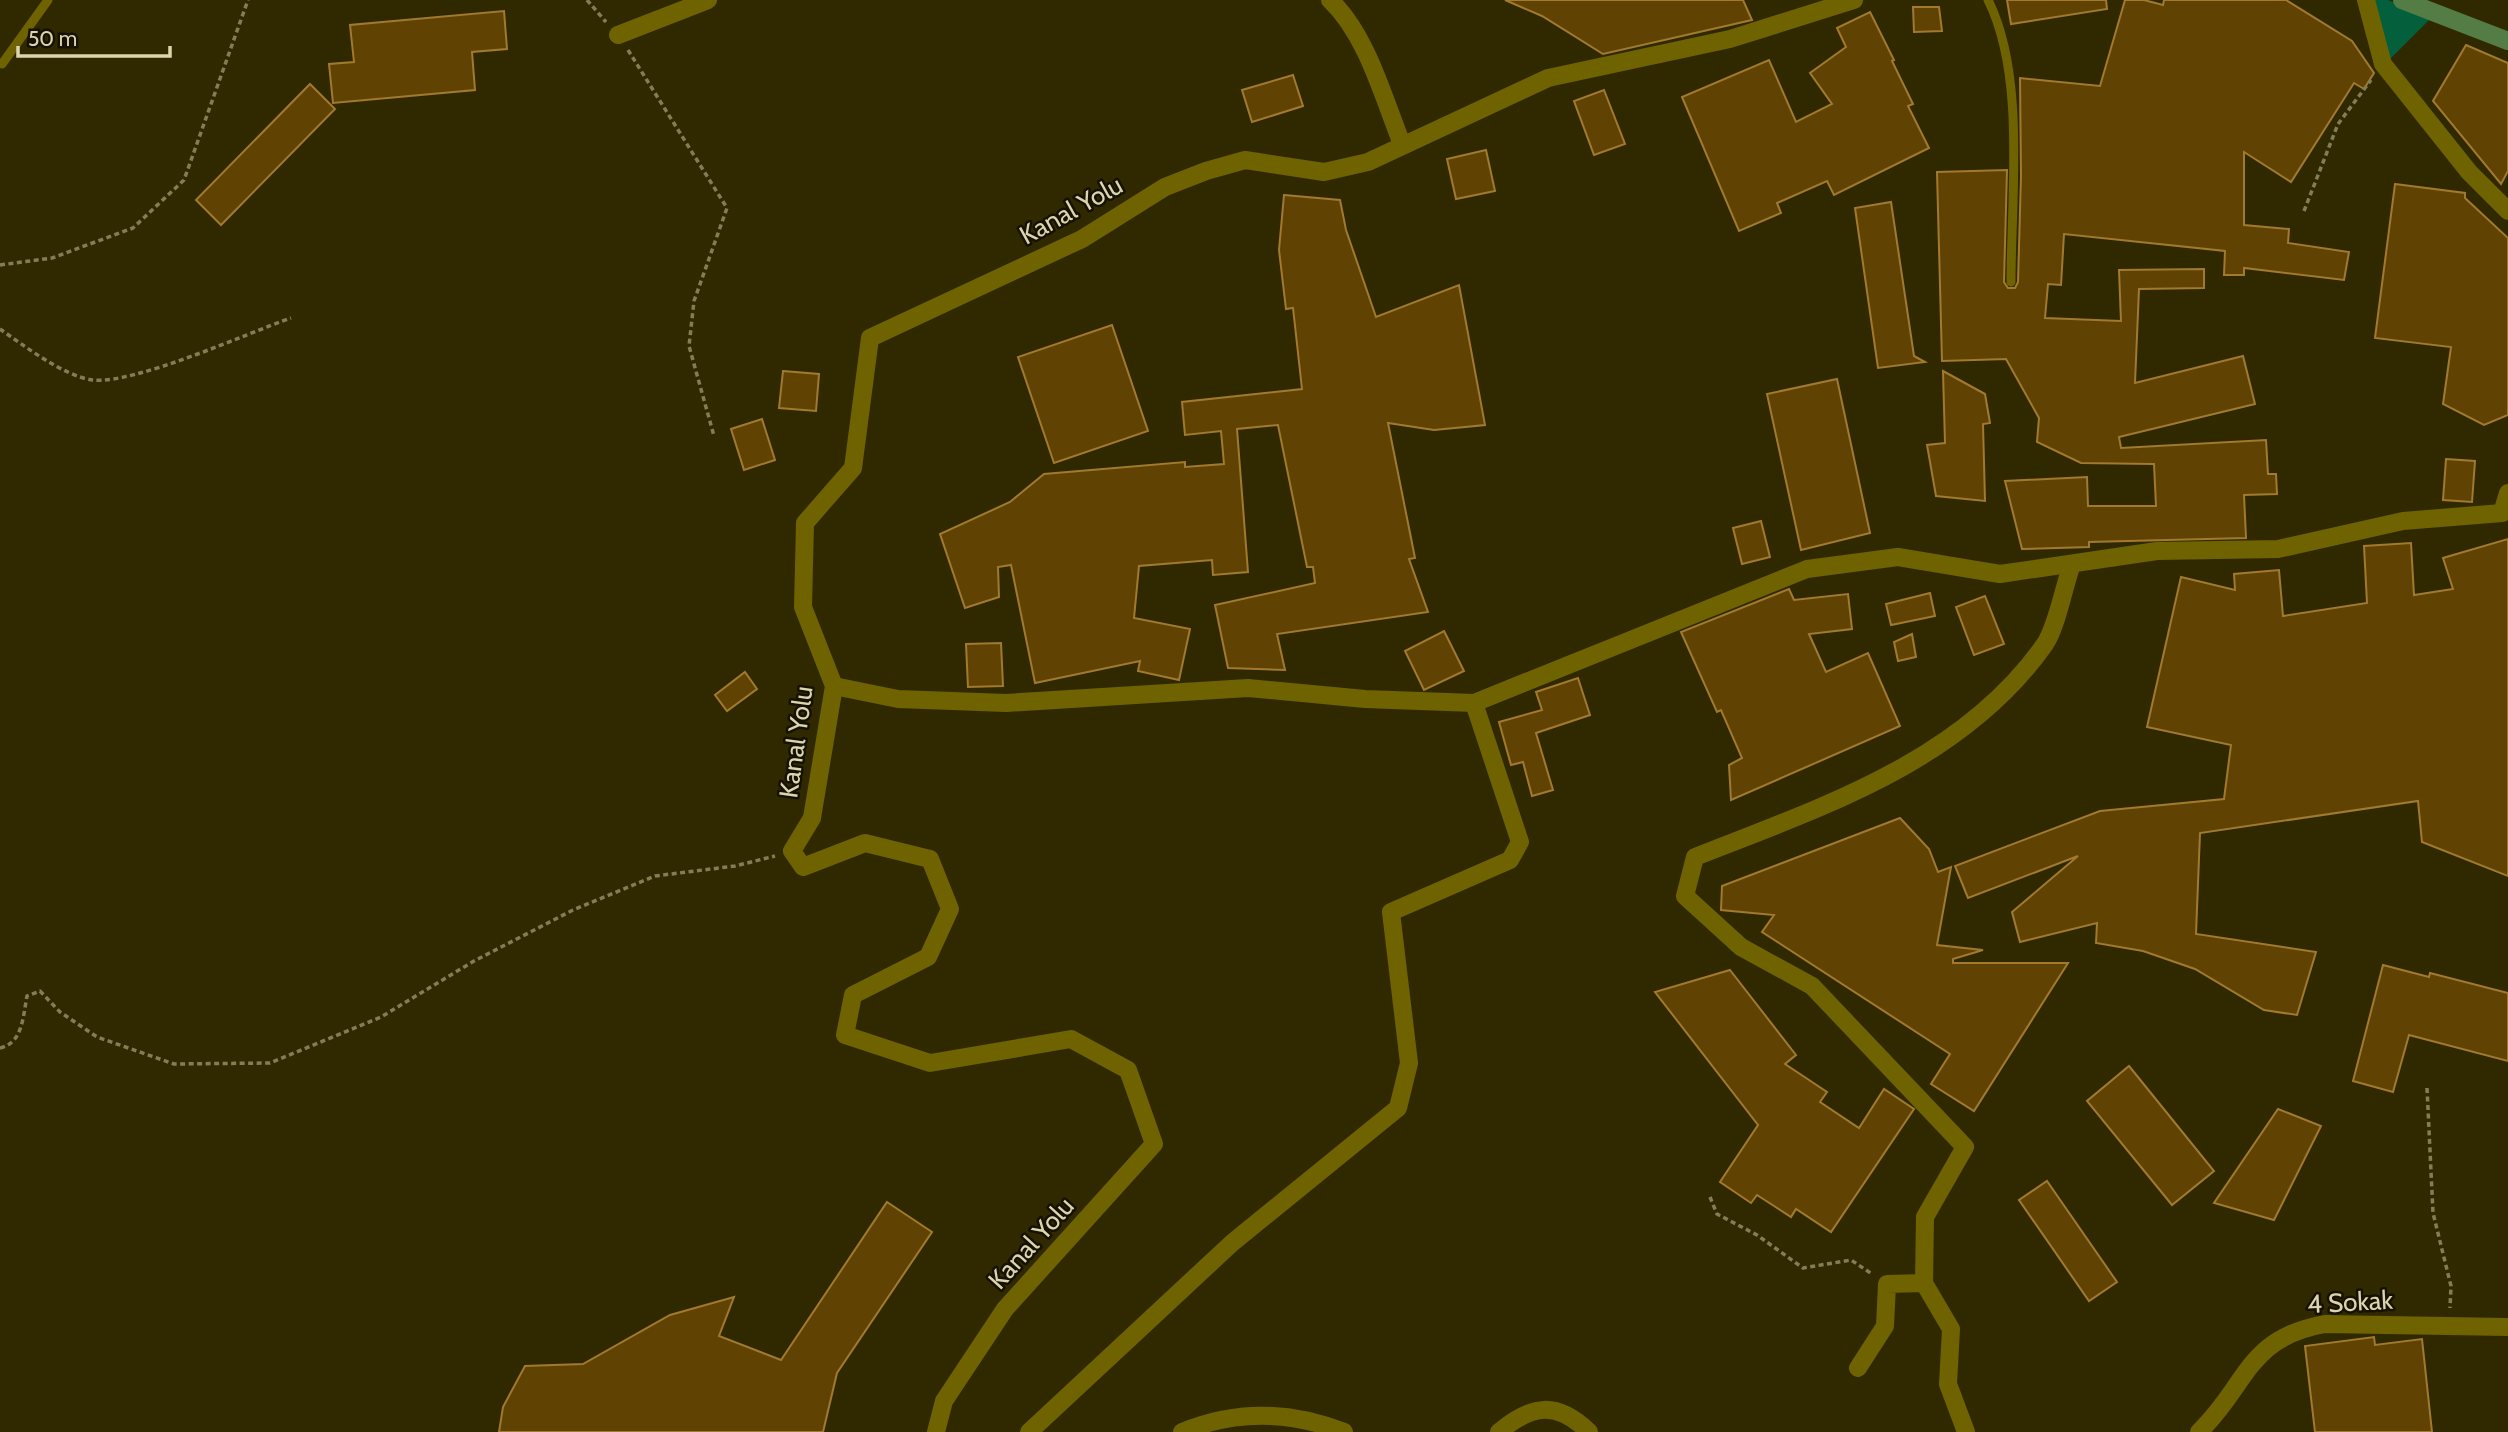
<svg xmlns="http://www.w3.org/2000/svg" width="2508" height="1432" font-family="Cabin,sans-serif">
<rect width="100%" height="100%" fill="#302900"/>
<path fill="#035f3c" d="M2372 0H2388L2432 17 2389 60Z"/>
<g fill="#604303" stroke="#a1792f" stroke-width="2">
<path d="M1505 0H1743L1752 20 1603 54 1542 16Z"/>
<path d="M2007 0H2106L2107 9 2011 24Z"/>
<path d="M2125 0H2144L2163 5 2164 0H2286L2352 41 2374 73 2364 89 2354 83 2291 182 2244 152V225L2289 229 2288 243 2349 252 2344 280 2244 268V275H2224L2225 251 2064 234 2061 285 2048 284 2045 318 2121 321 2119 270 2204 269V288L2139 289 2135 383 2243 356 2255 404 2119 437 2121 448 2266 440 2268 474H2276L2277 494 2244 495 2246 538 2089 542V547L2022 549 2005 481 2087 477 2088 506H2156L2154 464 2081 463 2037 442 2039 418 2006 359 1942 361 1937 172 2007 170 2004 282 2008 288H2015L2018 282 2021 176 2020 78 2100 86Z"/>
<path d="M1913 7H1939L1942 31 1914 32Z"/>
<path d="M504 11 507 49 472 52 475 90 333 103 329 64 354 62 350 25Z"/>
<path d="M1870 12 1894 60 1892 61 1913 104 1908 106 1929 148 1834 195 1827 181 1777 203 1781 213 1739 231 1682 97 1769 60 1796 122 1832 104 1810 73 1846 47 1837 28Z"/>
<path d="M2466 45 2508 63V171L2501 184 2433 101Z"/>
<path d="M1293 75 1303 106 1252 122 1242 90Z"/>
<path d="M310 84 335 109 221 225 196 200Z"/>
<path d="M1604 90 1625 144 1594 155 1574 101Z"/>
<path d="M1486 150 1495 191 1456 199 1447 159Z"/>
<path d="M2395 184 2465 193V198L2508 238V415L2484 425 2443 404 2451 347 2375 338Z"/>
<path d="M1284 195 1340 200 1346 230 1376 317 1459 285 1485 425 1434 430 1388 423 1415 558 1409 559 1428 612 1277 634 1285 670 1228 668 1215 605 1315 583 1313 567H1307L1278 425 1237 429 1248 572 1213 575 1212 560 1139 566 1134 618 1190 629 1179 680 1138 671 1140 661 1035 683 1011 565 998 567 999 597 965 608 940 534 1010 502 1044 474 1185 462V467L1224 464 1221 431 1185 435 1182 402 1302 389 1293 308 1286 309 1279 250Z"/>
<path d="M1891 202 1914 356 1925 362 1878 368 1855 208Z"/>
<path d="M1112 325 1148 431 1054 463 1018 357Z"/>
<path d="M783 371 819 374 816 411 779 408Z"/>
<path d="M1943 371 1985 394 1990 423 1983 424 1985 501 1936 496 1927 445 1945 443Z"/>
<path d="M1837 379 1870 533 1801 550 1767 394Z"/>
<path d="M762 419 775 460 744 470 731 429Z"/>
<path d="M2446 459 2475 461 2472 502 2443 500Z"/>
<path d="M1761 521 1770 557 1742 564 1733 528Z"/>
<path d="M2508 539V876L2422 842 2418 801 2200 833 2196 934 2316 952 2297 1015 2264 1010 2195 969 2143 951 2096 943 2097 923 2020 942 2012 912 2078 856 1968 898 1955 866 2100 811 2224 799 2231 745 2147 727 2181 577 2235 590 2234 574 2279 570 2283 616 2367 603 2364 546 2411 543 2414 595 2453 589 2443 558Z"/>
<path d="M1789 589 1794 600 1848 594 1852 629 1809 634 1826 672 1868 653 1900 726 1731 800 1729 765 1742 758 1721 710 1717 712 1681 632Z"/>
<path d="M1930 593 1935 616 1891 625 1886 604Z"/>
<path d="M1985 596 2004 644 1974 655 1956 607Z"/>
<path d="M1444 631 1464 671 1424 690 1405 651Z"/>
<path d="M1912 634 1916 657 1898 661 1894 642Z"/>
<path d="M1001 643 1003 686 968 687 966 644Z"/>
<path d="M745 672 757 689 727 711 715 695Z"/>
<path d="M1578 678 1590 715 1536 733 1553 790 1532 796 1523 762 1511 765 1499 722 1542 710 1536 692Z"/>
<path d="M1900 818 1929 849 1938 872 1951 867 1937 945 1983 950 1953 959V963H2068L1974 1111 1931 1084 1950 1054 1762 932 1774 915 1721 910 1722 886Z"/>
<path d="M2383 965 2429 977 2430 973 2508 993V1061L2409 1035 2393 1092 2353 1081Z"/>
<path d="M1730 970 1796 1055 1785 1064 1827 1092 1820 1102 1859 1128 1884 1089 1914 1109 1831 1232 1796 1209 1791 1217 1757 1195 1751 1203 1720 1182 1758 1125 1655 992Z"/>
<path d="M2129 1066 2214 1171 2172 1205 2087 1101Z"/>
<path d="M2278 1109 2321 1126 2274 1220 2214 1203Z"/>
<path d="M2047 1181 2117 1282 2089 1301 2019 1200Z"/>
<path d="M887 1202 932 1232 837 1373 823 1432H499L503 1407 525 1366 583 1364 670 1315 734 1297 719 1336 781 1360Z"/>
<path d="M2374 1337 2375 1345 2422 1339 2432 1432H2315L2305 1346Z"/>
</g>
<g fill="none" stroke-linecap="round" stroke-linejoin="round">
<g stroke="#837d55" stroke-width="3.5" stroke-dasharray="5 3.5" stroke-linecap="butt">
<path d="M587 0 606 22"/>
<path d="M628 50 727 208 694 301 689 346 714 436"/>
<path d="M2304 211 2338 124 2371 80"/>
<path d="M0 265 52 258 133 228 184 180 248 0"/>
<path d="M0 329C23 345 65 377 93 380 136 384 245 334 291 318"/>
<path d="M0 1048C23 1043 23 1016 27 996L40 991 60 1012 97 1037 174 1064 270 1063 381 1017 474 961 573 910 655 876 735 866 775 856"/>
<path d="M2427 1088 2433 1213 2451 1286 2450 1308"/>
<path d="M1710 1197 1717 1214 1757 1235 1803 1268 1851 1260 1872 1274"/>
</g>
<g stroke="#6f6200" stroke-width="9">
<path d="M1988 0C2026 75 2011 198 2011 282"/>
<path d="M2 64 48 0"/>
</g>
<g stroke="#6f6200" stroke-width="18">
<path d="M1330 0C1367 35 1383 97 1402 144"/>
<path d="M2366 0 2383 64 2469 172 2508 211"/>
<path d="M618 35 708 0"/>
<path d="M834 686 898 699 1006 703 1248 688 1365 699 1474 703 1807 569 1898 557 2000 574 2157 551 2278 549 2403 521 2502 513 2508 493"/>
<path d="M1924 1283 1925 1217 1965 1147 1812 986 1741 947 1685 896 1695 857C1822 807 1963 761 2045 644 2057 626 2064 586 2072 564"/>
<path d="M1858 1368 1885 1326 1887 1284 1924 1283 1951 1329 1948 1384 1966 1432"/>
<path d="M936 1432 944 1401 1005 1309 1154 1144 1128 1070 1071 1039 930 1063 845 1035 853 995 928 957 950 909 930 859 865 843 803 867 792 851 812 818 834 686 803 607 805 523 853 468 870 338 1082 239 1165 187 1206 171 1245 160 1324 172 1368 162 1548 78 1730 39 1854 0"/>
<path d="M1029 1432 1232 1243 1398 1108 1409 1063 1391 912 1510 860 1520 842 1474 703"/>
<path d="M1182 1432C1237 1409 1290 1411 1344 1432"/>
<path d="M1499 1432C1532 1404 1557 1401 1589 1432"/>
<path d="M2199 1432C2248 1385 2246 1338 2325 1324L2508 1327"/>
</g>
<path stroke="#537d44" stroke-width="18" d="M2402 0 2508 41"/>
</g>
<g text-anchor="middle" stroke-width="5" stroke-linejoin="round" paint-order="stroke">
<g font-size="26" fill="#dbd5af" stroke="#161100">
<text transform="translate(1071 210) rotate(-29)" y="9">Kanal Yolu</text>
<text transform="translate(796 742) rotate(-82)" y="9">Kanal Yolu</text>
<text transform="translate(1031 1243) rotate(-48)" y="9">Kanal Yolu</text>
<text transform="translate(2350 1302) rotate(-3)" y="9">4 Sokak</text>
</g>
</g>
<path d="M18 46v10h152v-10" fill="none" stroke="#dbd5af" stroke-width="3.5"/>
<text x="28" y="46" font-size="21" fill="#dbd5af" stroke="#161100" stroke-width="5" paint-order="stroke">50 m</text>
</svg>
